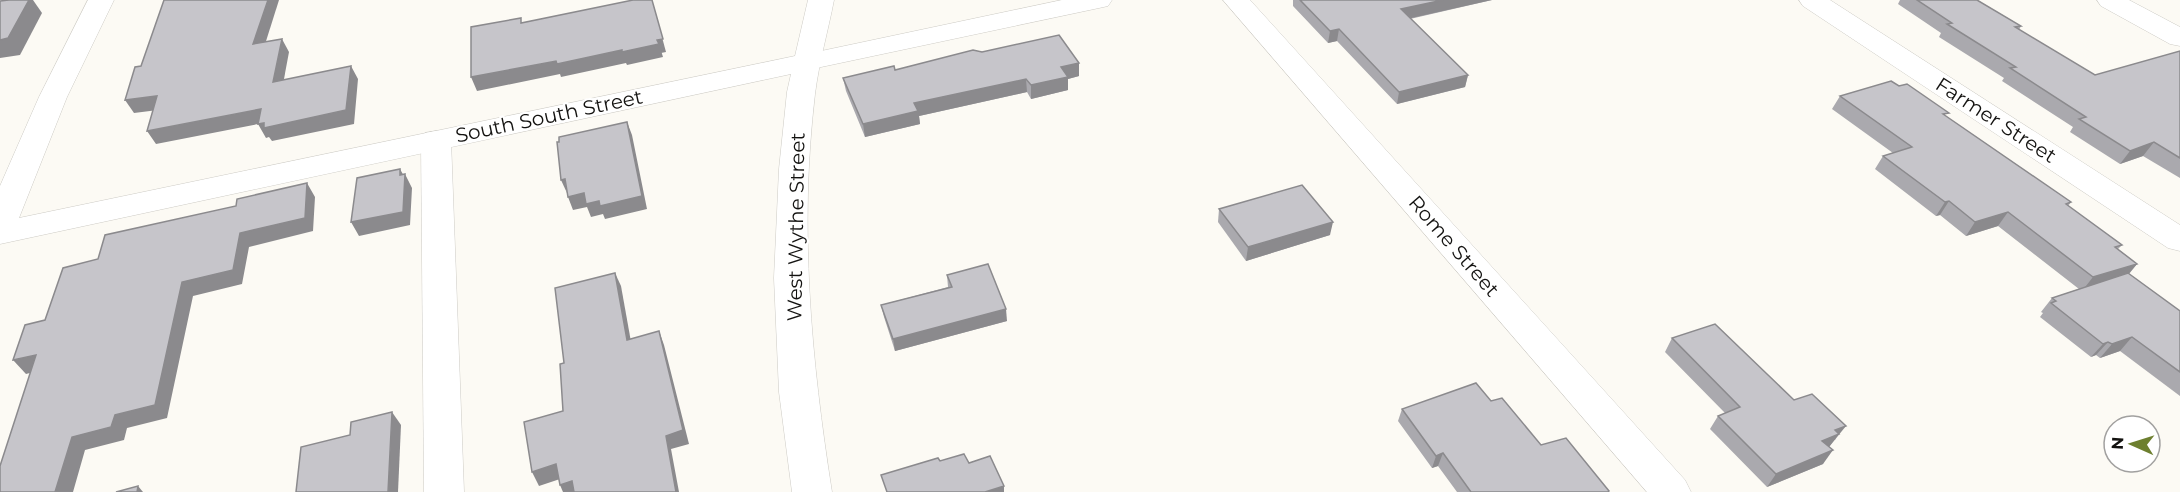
<svg xmlns="http://www.w3.org/2000/svg" width="2180" height="492" font-family="Montserrat,sans-serif">
<rect width="100%" height="100%" fill="#fcfaf4"/>
<g fill="none" stroke-linecap="round" stroke-linejoin="round">
<defs>
<g id="minor">
<path d="M1062 0H1112L1108 6 1099 8 807 70 797 68 793 62 797 56 807 54Z"/>
<path d="M1223 0H1250L1685 480 1691 492H1647Z"/>
<path d="M1799 0H1830L2180 225V251L2168 248 1803 6Z"/>
<path d="M2097 0H2129L2180 27V46L2170 44 2101 6Z"/>
<path d="M436 131 447 133 451 140 464 492H424L421 140 425 133Z"/>
</g>
<path id="major" d="M88 0H114L67 97 19 218 795 56 808 0H834C828 31 819 62 815 94 799 228 811 359 832 492H792L779 392 774 278 779 169 787 92 791 74 0 244V186L39 97Z"/>
</defs>
<use href="#minor" stroke="#cdcbc5" stroke-width="1"/>
<use href="#major" stroke="#cdcbc5" stroke-width="1"/>
<use href="#minor" fill="#fff" fill-rule="evenodd"/>
<use href="#major" fill="#fff" fill-rule="evenodd"/>
</g>
<g fill="#aaa9ae">
<path d="M1293 0H1492L1410 19 1468 75 1465 87 1397 104 1337 41 1328 43 1293 6Z"/>
<path d="M1900 0H1977L2021 26 2019 30 2095 75 2180 51V178L2143 156 2120 164 2070 132 2073 127 2002 81 2004 78 1939 37 1941 33 1898 4Z"/>
<path d="M982 52 1079 63V76L1068 79V90L1031 99 1027 92 919 116 920 124 865 137 846 91 843 78 895 70Z"/>
<path d="M1840 96 1946 117 2071 202 2068 206 2122 245 2118 249 2137 264 2129 274 2180 311V396L2120 351 2100 358 2096 355 2091 357 2040 317 2043 313 2041 312 2052 298 2079 289 1998 226 1966 236 1940 215 1936 216 1875 169 1883 156 1893 153 1832 109Z"/>
<path d="M1219 209 1330 235 1246 261 1218 222Z"/>
<path d="M947 275 1007 321 895 351 884 317 881 305 948 287Z"/>
<path d="M1672 338 1794 400 1836 439 1834 440 1829 447 1823 464 1767 487 1710 429 1718 416 1725 413 1665 352Z"/>
<path d="M1491 401 1541 445 1609 491V492H1457L1438 466 1432 468 1398 421 1402 409Z"/>
</g>
<g fill="#8b8a8d">
<path d="M29 0H33L42 13 20 55 0 58V40Z"/>
<path d="M268 0H279L261 57 253 44Z"/>
<path d="M652 0 666 52 661 53 657 40Z"/>
<path d="M1443 0H1492L1398 21 1401 9Z"/>
<path d="M1339 29 1337 41 1328 43 1330 31Z"/>
<path d="M282 39 289 52 281 95 273 82Z"/>
<path d="M659 44 663 57 627 65 626 63 561 77 560 74 477 91 471 77 556 61Z"/>
<path d="M1079 63V76L1068 79V90L1031 99V85L1061 67Z"/>
<path d="M351 66 358 79 354 124 272 141 269 137 266 138 258 124 156 144 147 131 261 109Z"/>
<path d="M1468 75 1465 87 1397 104 1399 92Z"/>
<path d="M1026 79 1027 92 919 116 920 124 865 137 863 124 914 103Z"/>
<path d="M157 96 166 109 134 113 125 100Z"/>
<path d="M627 122 632 135 647 209 605 219 603 214 591 217 587 207 573 210 568 197Z"/>
<path d="M2154 142 2143 156 2120 164 2130 151Z"/>
<path d="M400 169 405 178V174L412 188 410 225 359 236 351 222 400 175Z"/>
<path d="M565 179 567 193 561 180Z"/>
<path d="M307 183 315 197 313 231 249 247 242 284 193 296 167 418 127 428 124 440 85 450 73 492H55L72 437 115 415 182 282 240 233Z"/>
<path d="M1949 201 1940 215 1936 216 1945 202Z"/>
<path d="M2008 212 1998 226 1966 236 1975 222Z"/>
<path d="M1333 222 1330 235 1246 261 1248 247Z"/>
<path d="M2137 264 2126 277 2082 291 2093 277Z"/>
<path d="M615 273 621 286 633 353 627 340Z"/>
<path d="M1006 309 1007 321 895 351 893 339Z"/>
<path d="M659 331 664 345 689 444 671 449 679 492H676L666 436Z"/>
<path d="M2132 337 2120 351 2100 358 2112 344Z"/>
<path d="M2108 342 2096 355 2091 357 2103 344Z"/>
<path d="M36 355 49 368 26 374 13 360Z"/>
<path d="M392 412 401 425 398 492H388Z"/>
<path d="M1846 426 1829 447 1822 441 1835 430Z"/>
<path d="M1833 450 1823 464 1767 487 1776 474Z"/>
<path d="M1443 453 1438 466 1432 468 1436 456Z"/>
<path d="M556 464 563 478 539 486 532 472Z"/>
<path d="M572 481 578 492H563L560 485Z"/>
<path d="M138 486 143 492H137Z"/>
<path d="M1004 486V492H985Z"/>
</g>
<g fill="#c6c5ca" stroke="#8b8a8d" stroke-width="1.5">
<path d="M9 0H29L8 38 0 40V1Z"/>
<path d="M164 0H268L253 44 282 39 273 82 351 66 346 110 264 128V123L258 124 261 109 147 131 157 96 125 100 135 67 141 66Z"/>
<path d="M633 0H652L663 39 657 40 659 44 622 52V50L557 64 556 61 471 77V27L521 18V23Z"/>
<path d="M1300 0H1443L1401 9 1468 75 1399 92 1339 29 1330 31Z"/>
<path d="M1917 0H1977L2021 26 2015 27 2095 75 2180 51V158L2154 142 2130 151 2079 119 2086 117 2010 68 2016 67 1947 24 1952 23Z"/>
<path d="M1059 35 1079 63 1061 67 1068 77 1031 85 1026 79 914 103 918 111 863 124 843 78 894 66 895 70 973 50 982 52Z"/>
<path d="M1891 81 1899 86 1907 84 1949 113 1943 114 2071 202 2066 204 2122 245 2115 247 2137 264 2093 277 2008 212 1975 222 1949 201 1945 202 1883 156 1912 147 1840 96Z"/>
<path d="M627 122 642 196 600 206 599 201 586 204 584 193 568 197 565 179 561 180 557 142H559V137Z"/>
<path d="M400 169V175L405 174 403 212 351 222 357 178Z"/>
<path d="M307 183 305 218 240 233 233 270 182 282 155 405 115 415 111 427 72 437 55 492H0V466L36 355 13 360 25 325 45 320 63 268 98 259 105 235 236 206 237 199Z"/>
<path d="M1302 185 1333 222 1248 247 1219 209Z"/>
<path d="M988 264 1006 309 893 339 881 305 952 287 947 275Z"/>
<path d="M615 273 627 340 659 331 683 430 666 436 676 492H574L572 481 560 485 556 464 532 472 524 422 563 411 560 364 564 363 555 288Z"/>
<path d="M2128 273 2180 311V372L2132 337 2112 344 2108 342 2103 344 2051 303 2056 301 2052 298Z"/>
<path d="M1715 324 1794 400 1812 394 1846 426 1835 430 1839 434 1822 441 1833 450 1776 474 1718 416 1740 407 1672 338Z"/>
<path d="M1476 383 1491 401 1502 398 1541 445 1566 438 1609 491 1608 492H1471L1443 453 1436 456 1402 409Z"/>
<path d="M392 412 388 492H296L301 447 350 435 351 422Z"/>
<path d="M964 454 969 463 990 456 1004 486 985 492H887L881 475 938 458 940 461Z"/>
<path d="M138 486 137 492H116Z"/>
</g>
<g text-anchor="middle" stroke-width="4.5" stroke-linejoin="round" paint-order="stroke">
<g font-size="20" fill="#131210" stroke="#fff">
<text transform="translate(549 116) rotate(-12)" y="7">South South Street</text>
<text transform="translate(1996 120) rotate(33)" y="7">Farmer Street</text>
<text transform="translate(796 227) rotate(-89)" y="7">West Wythe Street</text>
<text transform="translate(1454 246) rotate(49)" y="7">Rome Street</text>
</g>
</g>
<g transform="translate(2132 444) rotate(273)"><circle r="28" fill="#ffffff" stroke="#a1a09f" stroke-width="1.5"/>
<path d="M0-4.5L10 22L0 15L-10 22Z" fill="#6d7f2f"/>
<text y="-9" font-size="16" font-weight="bold" text-anchor="middle" fill="#131210">N</text>
</g>
</svg>
